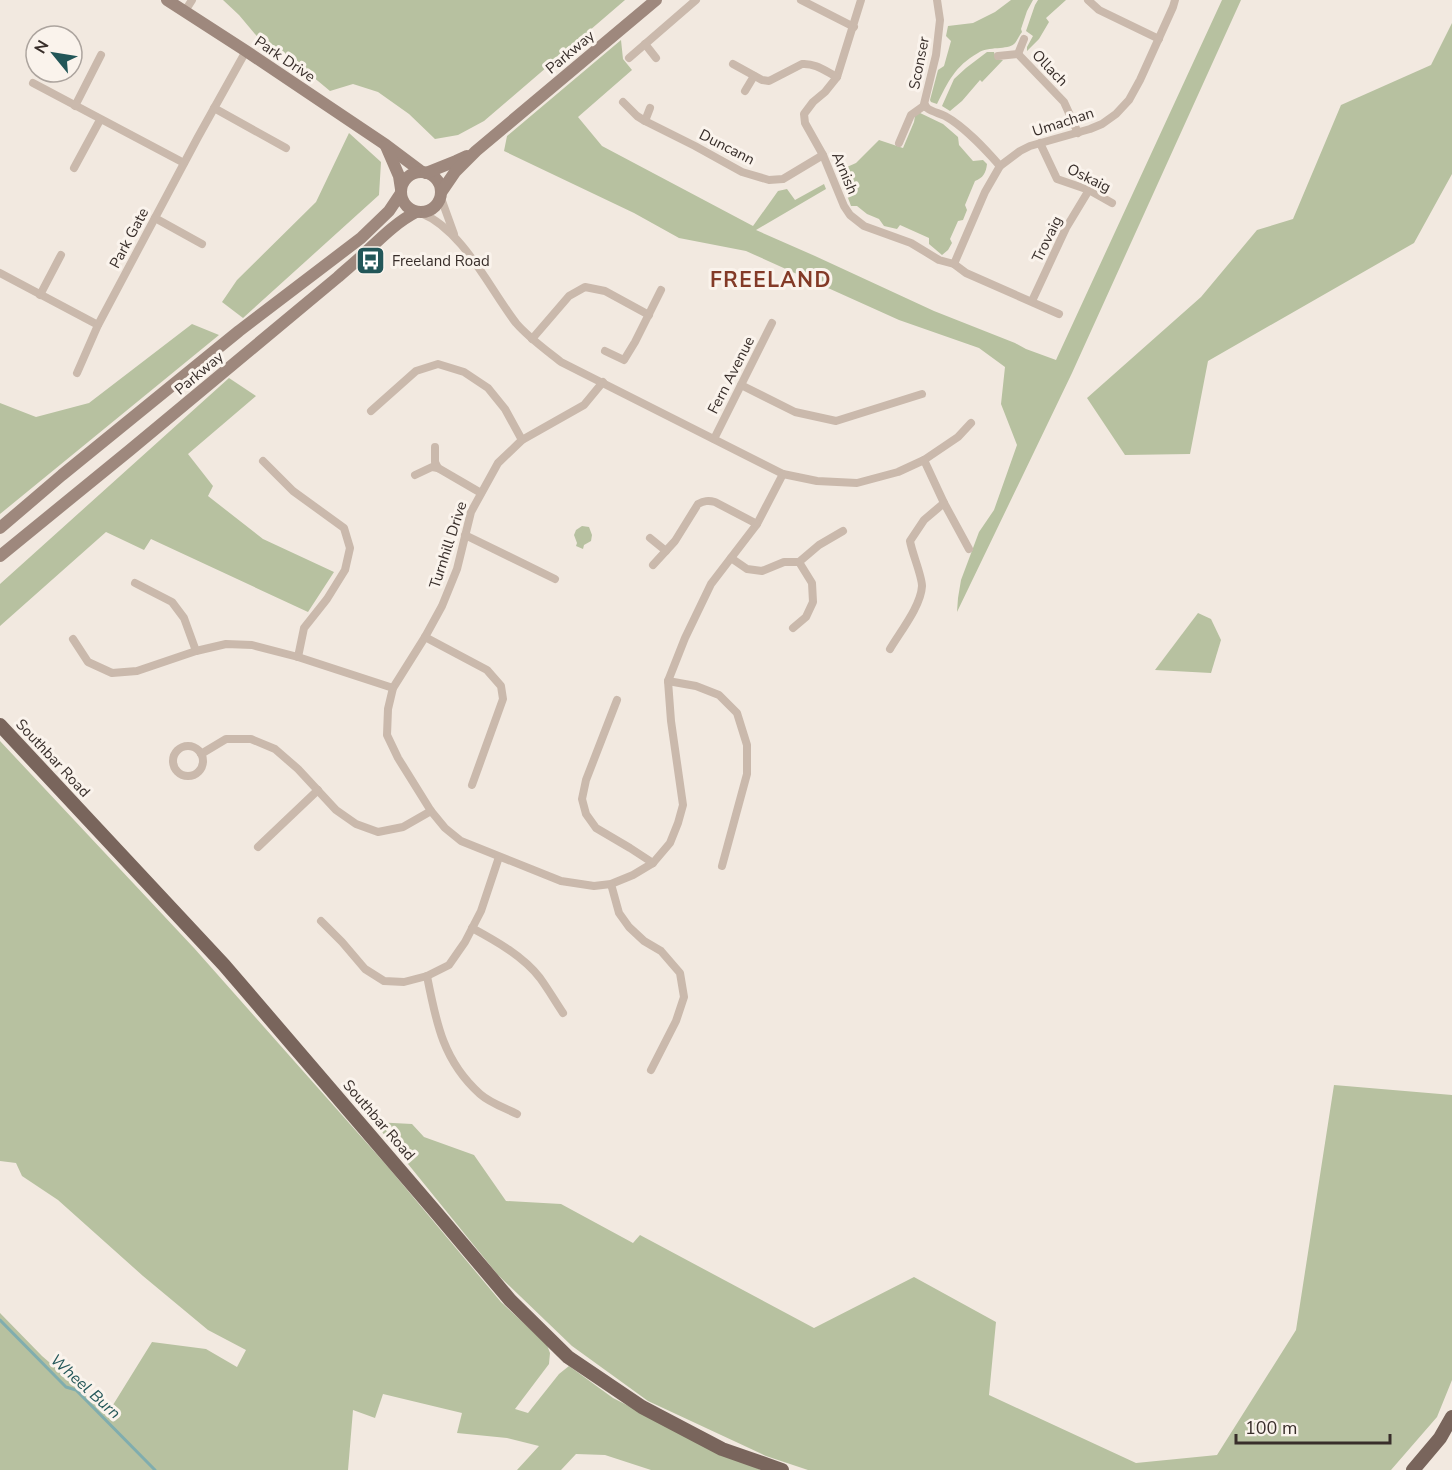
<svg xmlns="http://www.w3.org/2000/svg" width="1452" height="1470" font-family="'Nunito Sans',sans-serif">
<rect width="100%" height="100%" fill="#f2e9e0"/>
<g fill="#b7c1a0">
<path d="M223 0H625L484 121 458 135 435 139 409 114 378 92 353 84 330 91 288 56 260 40 239 15Z"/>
<path d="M1011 0H1033L1027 11 1021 29 1022 32C1019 36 1017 41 1014 44 1008 50 988 46 978 53 955 66 948 82 937 104L931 102 930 100 938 70 944 66 951 41 946 36 948 26 973 23 995 12Z"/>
<path d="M1038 0H1066L1046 18 1049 22 1039 39 1027 51V47L1033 36 1026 31 1035 5Z"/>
<path d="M1222 0H1241L1072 373 957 612 958 598 961 580 979 532 994 510 1017 445 1001 404 1005 367 979 348 899 320 746 251 679 238 634 213 504 151 507 136 621 40 623 59 632 70 578 117 602 146 753 226 778 191 787 189 795 200 824 184 826 189 756 230 815 256 934 311 1015 343 1026 349 1056 360Z"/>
<path d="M1452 23V174L1414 243 1208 361 1190 454 1125 455 1087 398 1201 297 1257 230 1293 219 1341 105 1431 65Z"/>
<path d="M987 52H994L996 59 1003 60 982 82 980 80 962 101 950 111 942 106 954 79 966 68Z"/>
<path d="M918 112 943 124 958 137 959 145 973 161 983 160 987 164C986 173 983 178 975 181L965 205 967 210 963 220 958 221 950 239 952 243 948 250 942 255 929 244V238L900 225 897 229 884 226 879 219 867 214 857 206H851L838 171 856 163 879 140 903 148 914 122 915 116Z"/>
<path d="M349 133 381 162 379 195 243 318 222 302 237 280 316 202Z"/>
<path d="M192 324 219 335 0 514V403L36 417 89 403Z"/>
<path d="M229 378 256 396 188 454 213 486 208 496 263 539 334 572 308 612 151 539 144 550 106 532 0 626V584Z"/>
<path d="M582 526 589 527 592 535 591 541 584 545 583 549 576 546 577 543 574 535 576 530Z"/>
<path d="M1198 613 1211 619 1221 640 1211 673 1155 670Z"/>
<path d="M0 741 194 948 388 1167 501 1302 547 1345 550 1353 549 1364 515 1409 528 1413 559 1374 569 1366 613 1398 664 1424 761 1470H651L605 1455 576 1454 561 1470H517L539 1446 507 1438 457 1433 462 1413 383 1394 375 1418 353 1410 348 1470H0V1313L42 1356 108 1413 152 1342 206 1349 237 1367 246 1350 208 1330 143 1276 58 1200 22 1176 16 1163 0 1161Z"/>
<path d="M1334 1085 1452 1095V1380L1437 1417 1391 1470H808L766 1456 648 1401 572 1346 498 1275 374 1122 412 1124 424 1137 474 1155 506 1201 561 1204 633 1243 640 1235 814 1328 914 1277 996 1322 989 1395 1136 1463 1217 1455 1296 1330Z"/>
</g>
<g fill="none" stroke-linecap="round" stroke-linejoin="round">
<path stroke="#80adae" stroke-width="3" d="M0 1320 66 1387 76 1390 155 1470"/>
<g stroke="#cab9ac" stroke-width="8">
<path d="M801 0 854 27"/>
<path d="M861 0 837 77 825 92 813 102 804 114 805 123 823 155 844 206 850 215 864 226 911 243 939 260 954 264 966 273 1059 314"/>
<path d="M937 0 940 20 936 55 924 104 927 108C932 112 939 113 945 116 965 127 985 149 1000 166"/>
<path d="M1088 0 1099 10 1159 39"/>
<path d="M185 11 192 0"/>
<path d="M645 44 656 58"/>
<path d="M1018 54 1064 102 1078 133"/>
<path d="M998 56 1018 54 1024 39"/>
<path d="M629 58 696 0"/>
<path d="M733 64 762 80 769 81 802 64C816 63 825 71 837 77"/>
<path d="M33 83 184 163"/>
<path d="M745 91 754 76"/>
<path d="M623 102 637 116 645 121 695 146 742 172 769 180 783 179 823 155"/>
<path d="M75 106 101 55"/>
<path d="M214 108 286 148"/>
<path d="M645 121 650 108"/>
<path d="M899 143 911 115 925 105"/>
<path d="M1040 143 1057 179 1089 190 1112 203"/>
<path d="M74 168 100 120"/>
<path d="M441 198 454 234"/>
<path d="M421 213C463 230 489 288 516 323 529 338 546 350 561 362L783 474 817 481 857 483 898 472 924 460 958 437 971 423"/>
<path d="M155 218 202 244"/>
<path d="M954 264 985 192 1000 166 1020 151 1030 146 1090 129 1102 124 1116 114 1129 100 1140 80 1173 7 1175 0"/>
<path d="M0 273 98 325"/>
<path d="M40 295 61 255"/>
<path d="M1032 301 1066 228 1089 190"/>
<path d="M532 339 569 296 585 287 605 291 649 315"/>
<path d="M605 351 624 360 635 342 661 290"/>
<path d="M77 373 98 325 198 137 246 51"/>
<path d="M603 382 584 405 522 440 498 463 471 512 457 569 442 606 425 637 393 688 388 709 387 735 398 758 431 811 445 828 461 841 561 881 594 886 611 884 633 875 653 863 670 843 678 823 683 805 671 721 668 681 685 638 711 584 757 524 783 474"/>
<path d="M741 385 795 412 836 421 922 394"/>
<path d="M371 411 416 371 438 364 464 372 488 388 505 409 522 440"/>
<path d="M714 439 772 323"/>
<path d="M435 447V462L438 468"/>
<path d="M263 461 293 491 344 528 350 548 345 570 327 599 304 628 298 657"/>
<path d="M415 475 432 467 438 468 481 493"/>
<path d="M944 503 969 549"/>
<path d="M465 535 555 579"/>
<path d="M650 538 666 551"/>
<path d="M731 558 747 569 762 571 784 562H799L812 583 813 602 806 617 793 628"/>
<path d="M799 562 819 545 843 531"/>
<path d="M653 565 675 541 698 504C704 501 708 500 715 502L757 524"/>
<path d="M135 583 172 602 184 618 196 651"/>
<path d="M425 637 487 670 501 686 503 699 472 785"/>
<path d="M73 639 88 662 112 673 137 671 196 651 226 644 252 645 298 657 393 688"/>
<path d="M890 649C900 632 921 606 922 586 922 576 912 553 910 541L924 520 944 503 924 460"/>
<path d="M668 681 696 686 719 695 737 713 747 745V774L722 866"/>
<path d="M617 700 586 780 582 799 586 814 596 828 630 848 653 863"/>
<circle cx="188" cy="761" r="15"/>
<path d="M201 754 226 739H251L275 749 298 769 336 810 356 824 378 832 403 827 431 811"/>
<path d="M258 847 318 790"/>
<path d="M611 884 619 913 629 927 644 941 661 951 680 973 684 997 676 1021 651 1070"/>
<path d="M321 921 342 942 365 969 384 981 404 982 427 976 449 965 465 942 481 911 499 857"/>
<path d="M472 928C496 941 523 956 540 978 548 989 555 1001 563 1013"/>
<path d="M427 976C436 1022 443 1061 480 1094 490 1103 505 1108 517 1114"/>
</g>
<g stroke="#9e887d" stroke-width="12">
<path d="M167 0 246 51 386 145 422 172"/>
<path d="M386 146 399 176 401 189"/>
<circle cx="421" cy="192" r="20"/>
<path d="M426 173 456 161 467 156"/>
<path d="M442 191 455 172 476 151 656 0"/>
<path d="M0 528 62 475 239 331 361 238 389 211 401 193"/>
<path d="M0 556 130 450 338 277C348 268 358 260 367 251 383 236 397 222 416 212"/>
</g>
<g stroke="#79655c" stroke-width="14">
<path d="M0 725 224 965 434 1210 510 1300 568 1357 642 1407 722 1449 782 1470"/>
<path d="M1413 1470 1440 1438 1452 1417"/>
</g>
</g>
<defs>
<symbol id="bus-square" viewBox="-11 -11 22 22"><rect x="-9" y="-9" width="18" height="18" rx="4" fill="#225658" stroke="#faf3ec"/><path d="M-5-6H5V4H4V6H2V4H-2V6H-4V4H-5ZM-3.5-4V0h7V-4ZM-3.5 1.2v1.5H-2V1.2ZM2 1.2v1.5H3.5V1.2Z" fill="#fff"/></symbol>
</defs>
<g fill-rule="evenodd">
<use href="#bus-square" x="354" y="244" width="33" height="33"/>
</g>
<g text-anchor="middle" stroke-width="6" stroke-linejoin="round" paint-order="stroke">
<g font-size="15" fill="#382e2a" stroke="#faf3ec">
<text transform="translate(570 52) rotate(-40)" y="5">Parkway</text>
<text transform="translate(285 59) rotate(34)" y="5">Park Drive</text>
<text transform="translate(919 63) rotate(-79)" y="5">Sconser</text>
<text transform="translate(1050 68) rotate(46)" y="5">Ollach</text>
<text transform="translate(1063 122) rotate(-18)" y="5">Umachan</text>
<text transform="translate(727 147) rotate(27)" y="5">Duncann</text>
<text transform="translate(845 173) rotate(67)" y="5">Arnish</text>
<text transform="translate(1089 178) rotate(26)" y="5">Oskaig</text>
<text transform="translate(129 238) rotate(-62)" y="5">Park Gate</text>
<text transform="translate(1047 239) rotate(-64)" y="5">Trovaig</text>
<text transform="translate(199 373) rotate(-40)" y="5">Parkway</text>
<text transform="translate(731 375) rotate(-63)" y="5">Fern Avenue</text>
<text transform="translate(448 545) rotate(-72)" y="5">Turnhill Drive</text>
<text transform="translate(53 758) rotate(47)" y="5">Southbar Road</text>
<text transform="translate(379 1120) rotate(49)" y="5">Southbar Road</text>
</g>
<g font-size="15" fill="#382e2a" stroke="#faf3ec" text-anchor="start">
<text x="392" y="266">Freeland Road</text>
</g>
<g font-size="16" font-style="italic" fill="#225658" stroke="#faf3ec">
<text transform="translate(86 1386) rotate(42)" y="6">Wheel Burn</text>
</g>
<g font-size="21" font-weight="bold" letter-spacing="1.5" fill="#833a27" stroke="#faf3ec">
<text x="771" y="287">FREELAND</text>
</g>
</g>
<g transform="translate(54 54) rotate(300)"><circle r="28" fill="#faf3ec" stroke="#aca49e" stroke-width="1.5"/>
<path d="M0-4.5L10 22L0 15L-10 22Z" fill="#225658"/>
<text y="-9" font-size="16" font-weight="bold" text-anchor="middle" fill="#382e2a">N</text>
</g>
<path d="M1236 1434v9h154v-9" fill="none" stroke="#382e2a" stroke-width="3"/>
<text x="1245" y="1434" font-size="18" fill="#382e2a" stroke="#faf3ec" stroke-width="4.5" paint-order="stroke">100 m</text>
</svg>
